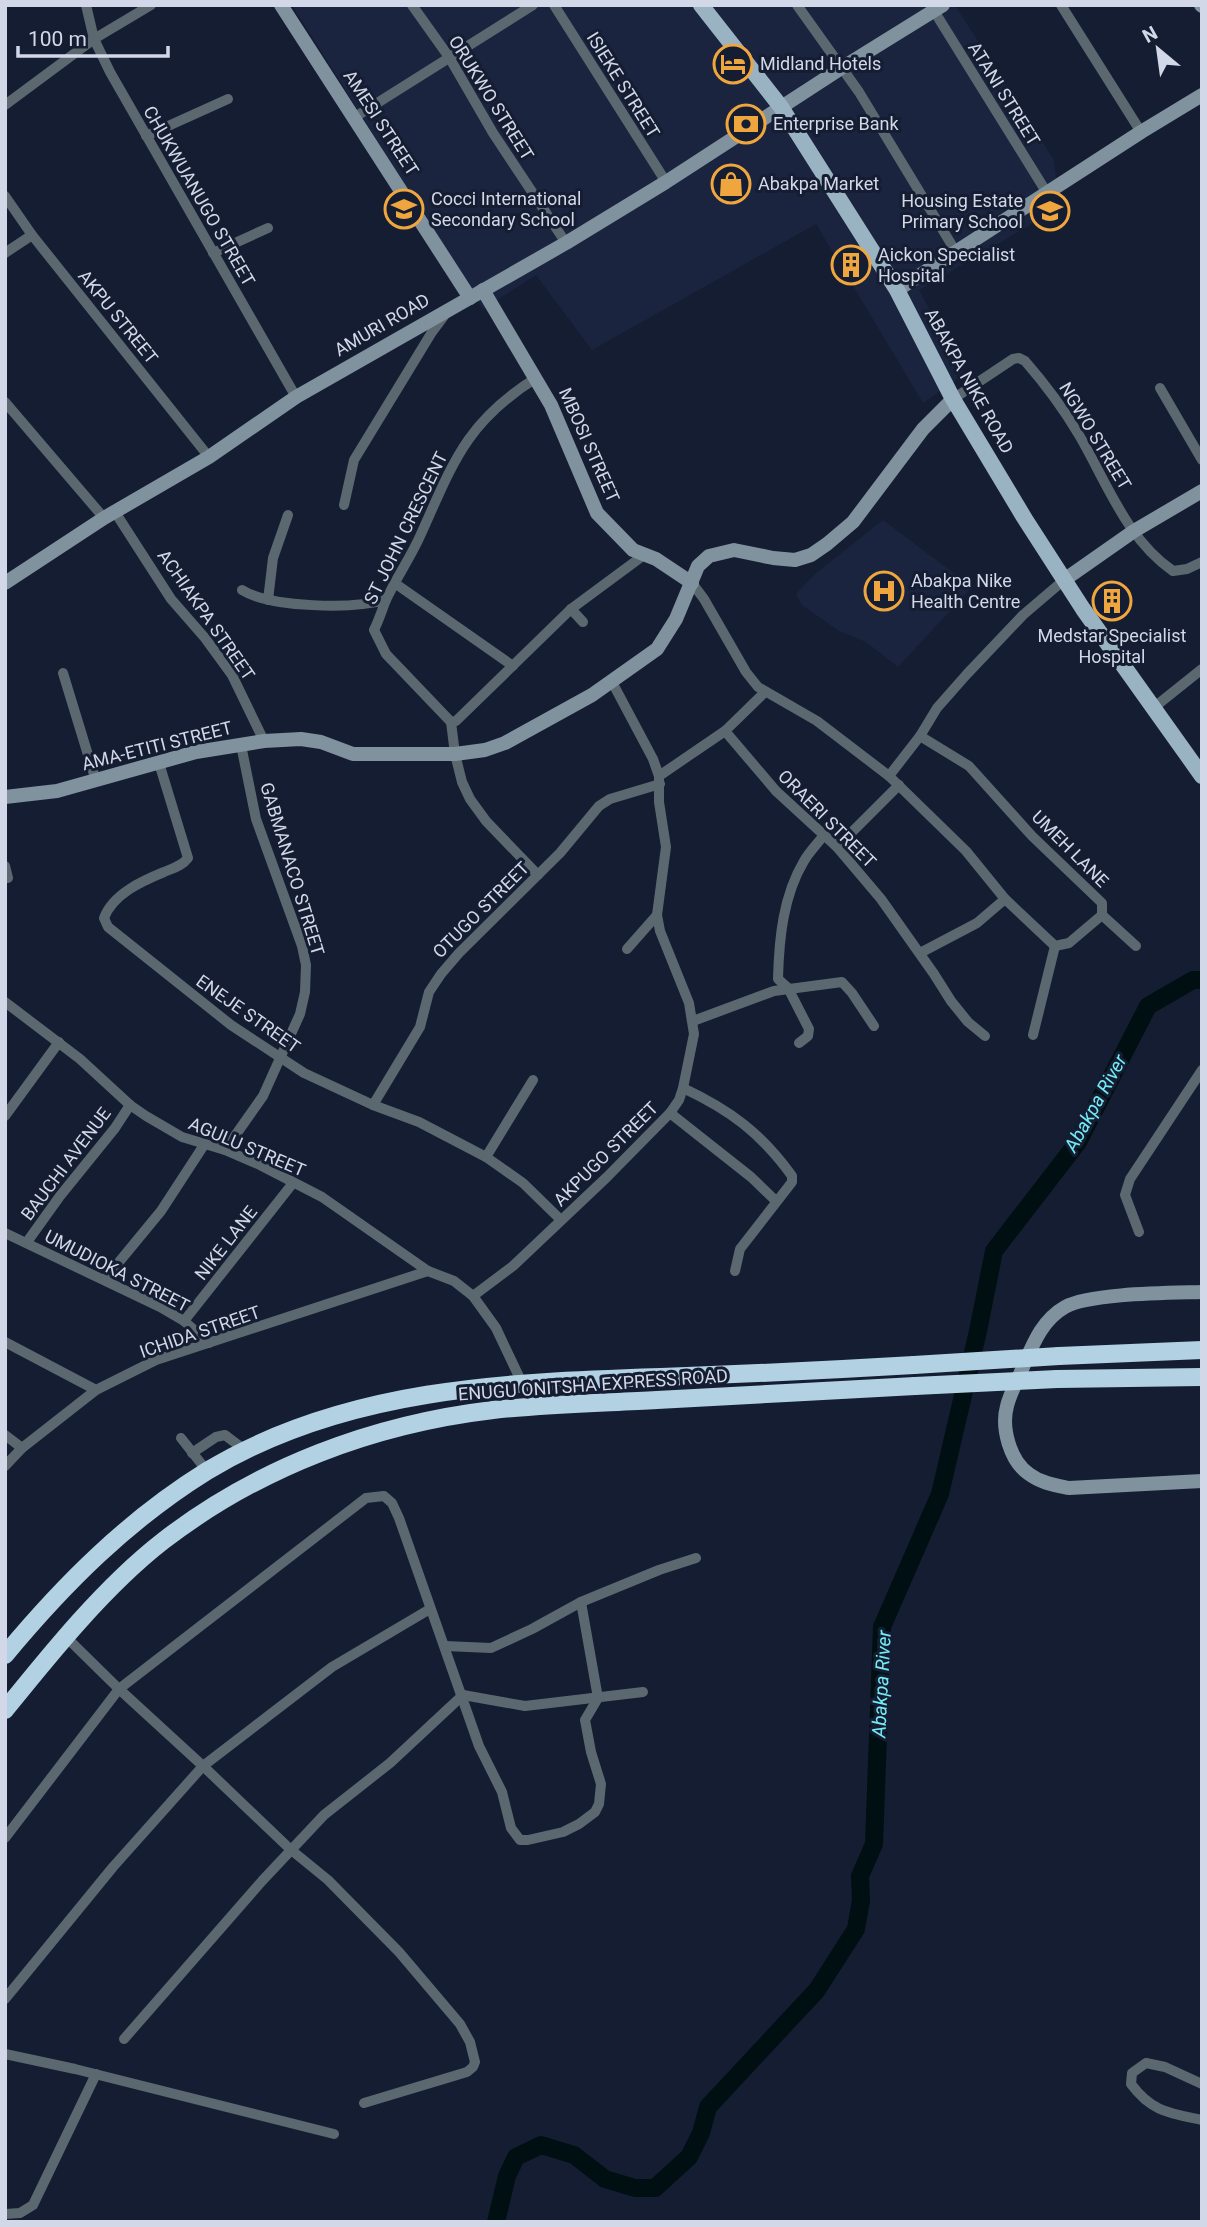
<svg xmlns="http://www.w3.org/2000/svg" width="1207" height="2227" font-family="Roboto,sans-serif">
<rect width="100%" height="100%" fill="#151d32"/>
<g fill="#1a243f">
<path d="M292 5H955L1054 160 1059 208 919 290 965 374 923 403 816 224 592 350 536 275 483 309Z"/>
<path d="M883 520 972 587 898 667 866 642 839 631 802 605 796 594 815 574Z"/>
</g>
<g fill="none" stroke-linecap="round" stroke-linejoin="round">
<path stroke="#000f11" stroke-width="18" d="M496 2222 507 2176 516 2157 541 2145 574 2155 605 2179 635 2188H655L689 2157 701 2133 708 2107 817 1990 856 1929 861 1900 860 1876 874 1844 882 1627 940 1494 978 1331 994 1251 1078 1142 1148 1006 1193 980H1202"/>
<g stroke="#5c686f" stroke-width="10">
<path d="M86 5 94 39 110 72 296 397"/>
<path d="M412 5 449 57 493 133 566 243"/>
<path d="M554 5 666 182"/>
<path d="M797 5 859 92 956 252"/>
<path d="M1061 5 1141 132"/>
<path d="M931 6 1047 193"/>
<path d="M5 105 94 39 151 5"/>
<path d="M355 117 533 5"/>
<path d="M146 136 228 99"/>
<path d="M5 196 32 235 209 457"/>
<path d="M5 253 32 235"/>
<path d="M213 253 268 228"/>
<path d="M536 378C466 422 453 463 421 534 411 557 396 578 386 600 382 610 379 620 374 630L386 654 451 722 455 754 462 782 470 799 486 821 538 875"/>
<path d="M1160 388 1202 460"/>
<path d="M953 399 1013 359 1019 358 1025 361C1046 385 1063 408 1079 435 1106 481 1127 540 1173 571L1187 569 1202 562"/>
<path d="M5 402 104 518"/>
<path d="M344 505 354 460 432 332 444 316"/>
<path d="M115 512 171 599 205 638 232 675 264 741"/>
<path d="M692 583 704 599 746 672 758 687 817 721 889 776 966 851 1005 899 1055 946 1069 943 1102 915V903L1032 836 969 766 920 736"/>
<path d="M396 584 513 666"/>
<path d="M242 590C271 608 353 609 386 600"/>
<path d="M268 600 273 558 288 515"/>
<path d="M571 609 583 622"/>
<path d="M63 673 96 781"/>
<path d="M1152 709 1202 669"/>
<path d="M451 722 456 721 571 609 644 555"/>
<path d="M725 731 776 791 837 847 881 899 934 974 951 1001 968 1022 985 1036"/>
<path d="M159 763 188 858C182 866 173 868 164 872 142 881 113 894 104 918L108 927 231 1025 304 1073 373 1105 419 1122 486 1157 523 1183 561 1220"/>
<path d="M659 776 725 731 765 692"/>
<path d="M889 776 920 736 937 708 967 674 1023 615 1064 580"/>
<path d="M837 847 899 785"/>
<path d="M5 866 8 878"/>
<path d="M1102 915 1136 946"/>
<path d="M627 949 657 915"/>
<path d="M920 953 977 923 1005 899"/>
<path d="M5 1002 80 1059 130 1105 146 1116 182 1137 225 1150 260 1165 322 1197 428 1271 454 1281 473 1296 496 1328 522 1383"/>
<path d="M693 1021 774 991 842 982 852 993 874 1026"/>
<path d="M1033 1035 1055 946"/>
<path d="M799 1043 808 1036 809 1029 788 988 778 979C779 939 783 896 804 861 809 852 818 843 824 835"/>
<path d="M683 1088C730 1110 761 1133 792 1176V1182L740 1249 735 1271"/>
<path d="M373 1105 420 1027 429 992 441 974 459 953 560 853 599 806 610 799 660 784"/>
<path d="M670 1113 751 1177 776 1201"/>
<path d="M5 1116 59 1042"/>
<path d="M225 1150 263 1096 300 1014 305 992 306 965 302 946 256 819 241 745"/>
<path d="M486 1157 533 1080"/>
<path d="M1139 1232 1125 1195 1130 1179 1202 1070"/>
<path d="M5 1233 160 1307 184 1321 209 1343"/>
<path d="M27 1242 60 1196 115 1128 130 1105"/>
<path d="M105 1279 161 1211 204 1145"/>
<path d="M473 1296 513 1266 607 1177 670 1113 679 1100 683 1088 694 1034 689 1003 660 931 657 915 666 847 659 802V776L653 759 611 680"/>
<path d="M184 1321 293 1183"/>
<path d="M5 1342 96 1390"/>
<path d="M5 1435 22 1448"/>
<path d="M181 1438 207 1471"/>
<path d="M192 1453 216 1437 225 1435 246 1451"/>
<path d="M5 1466 22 1448 96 1390 156 1360 428 1271"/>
<path d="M66 1637 119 1689 203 1766 290 1849 328 1880 399 1952 460 2024 470 2042 475 2062 473 2067 467 2072 364 2103"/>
<path d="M445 1646 491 1648 532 1629 581 1602 659 1570 696 1558"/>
<path d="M463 1695 525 1706 643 1692"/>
<path d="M5 1838 119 1689 366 1498 384 1496 392 1503 399 1518 479 1746 502 1792 511 1828 520 1840H528L563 1832 579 1824 595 1812 599 1804 601 1784 591 1752 585 1720 598 1698 581 1602"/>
<path d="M5 1999 113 1867 203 1766 332 1667 430 1609"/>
<path d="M124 2039 262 1881 324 1815 390 1763 463 1695"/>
<path d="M5 2054 75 2069 334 2134"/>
<path d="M1202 2084 1165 2067 1146 2063 1132 2073 1131 2084C1152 2112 1169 2113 1202 2120"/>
<path d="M5 2214 20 2213 33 2205 96 2074"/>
</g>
<g stroke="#7f929e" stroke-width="14">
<path d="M281 5 470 298"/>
<path d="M1201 5 1202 6"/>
<path d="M483 290 551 405 597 513 633 550 656 559 692 583"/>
<path d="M897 290 1141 132 1202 95"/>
<path d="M1064 580 1134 531 1202 491"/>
<path d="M5 583 104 518 209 457 296 397 566 243 666 182 843 67 943 5"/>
<path d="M5 797 57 791 196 752 264 741 301 739 321 742 353 754H455L485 750 505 743 592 695 657 649 676 619 698 566 709 556 734 550 773 558 795 560 811 555 827 544 853 522 923 429 953 399"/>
<path d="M1202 1292C1170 1293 1090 1293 1065 1307 1042 1320 1033 1344 1023 1367 1018 1380 1010 1393 1007 1406 1001 1428 1010 1461 1029 1474 1041 1483 1054 1485 1069 1488L1202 1481"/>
</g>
<path stroke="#9ab3c2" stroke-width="16" d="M701 5 781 107 897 290 953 399 1025 519 1083 609 1202 776"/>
<g stroke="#b2d1e3" stroke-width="18">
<path d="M1059 1356 1202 1350"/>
<path d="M1057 1379 1202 1377"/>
<path d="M5 1655C64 1584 128 1520 207 1471 344 1388 506 1382 661 1377 746 1374 830 1370 914 1365"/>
<path d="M5 1710C51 1653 105 1586 163 1541 259 1467 374 1424 493 1410 547 1404 602 1403 657 1400 743 1395 829 1391 915 1386"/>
</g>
<g stroke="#b2d1e3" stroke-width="18">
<path d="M914 1365 1059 1356"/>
<path d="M915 1386 1057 1379"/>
</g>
</g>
<defs>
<symbol id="hotel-ring" viewBox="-11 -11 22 22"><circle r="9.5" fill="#151d32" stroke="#f0a63e" stroke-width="1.5"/><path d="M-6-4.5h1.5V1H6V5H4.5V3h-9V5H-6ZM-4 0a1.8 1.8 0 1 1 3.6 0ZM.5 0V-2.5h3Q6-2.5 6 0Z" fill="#f0a63e"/></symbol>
<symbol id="bank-ring" viewBox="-11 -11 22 22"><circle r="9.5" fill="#151d32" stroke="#f0a63e" stroke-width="1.5"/><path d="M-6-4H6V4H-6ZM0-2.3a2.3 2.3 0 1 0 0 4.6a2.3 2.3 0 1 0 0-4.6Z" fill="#f0a63e"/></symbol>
<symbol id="shop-ring" viewBox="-11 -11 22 22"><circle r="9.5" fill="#151d32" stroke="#f0a63e" stroke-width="1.5"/><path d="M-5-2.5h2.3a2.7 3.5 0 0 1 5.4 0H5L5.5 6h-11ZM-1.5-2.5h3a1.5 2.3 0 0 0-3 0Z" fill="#f0a63e"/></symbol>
<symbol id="school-ring" viewBox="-11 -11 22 22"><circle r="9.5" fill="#151d32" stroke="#f0a63e" stroke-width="1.5"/><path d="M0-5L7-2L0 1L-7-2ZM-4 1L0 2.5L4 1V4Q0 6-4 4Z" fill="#f0a63e"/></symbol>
<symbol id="building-ring" viewBox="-11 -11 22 22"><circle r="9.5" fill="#151d32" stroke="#f0a63e" stroke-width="1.5"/><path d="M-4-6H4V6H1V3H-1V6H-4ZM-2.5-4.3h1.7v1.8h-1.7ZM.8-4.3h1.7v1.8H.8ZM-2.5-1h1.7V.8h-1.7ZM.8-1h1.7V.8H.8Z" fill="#f0a63e"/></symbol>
<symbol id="hospital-ring" viewBox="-11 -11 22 22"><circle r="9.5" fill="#151d32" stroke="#f0a63e" stroke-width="1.5"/><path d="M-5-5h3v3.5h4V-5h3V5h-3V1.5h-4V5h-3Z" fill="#f0a63e"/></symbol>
</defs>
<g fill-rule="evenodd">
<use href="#hotel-ring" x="711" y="42" width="44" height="44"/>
<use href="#bank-ring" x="724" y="102" width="44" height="44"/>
<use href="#shop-ring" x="709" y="162" width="44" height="44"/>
<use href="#school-ring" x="382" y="187" width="44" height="44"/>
<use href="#school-ring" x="1028" y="189" width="44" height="44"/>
<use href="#building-ring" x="829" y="243" width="44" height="44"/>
<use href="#hospital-ring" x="862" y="569" width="44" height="44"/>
<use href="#building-ring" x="1090" y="579" width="44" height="44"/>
</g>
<g text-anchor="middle" stroke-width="6" stroke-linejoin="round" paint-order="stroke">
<g font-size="18" fill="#d2d8e7" stroke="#151d32" text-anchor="start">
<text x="760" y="70">Midland Hotels</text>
<text x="773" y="130">Enterprise Bank</text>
<text x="758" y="190">Abakpa Market</text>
<text x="431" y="205">Cocci International<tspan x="431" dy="21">Secondary School</tspan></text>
<text x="1023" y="207" text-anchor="end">Housing Estate<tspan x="1023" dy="21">Primary School</tspan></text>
<text x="878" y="261">Aickon Specialist<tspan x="878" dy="21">Hospital</tspan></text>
<text x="911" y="587">Abakpa Nike<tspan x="911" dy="21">Health Centre</tspan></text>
<text x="1112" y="642" text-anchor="middle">Medstar Specialist<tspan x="1112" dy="21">Hospital</tspan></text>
</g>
<g font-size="18" fill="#d2d8e7" stroke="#151d32">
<text transform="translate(623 85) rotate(58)" y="6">ISIEKE STREET</text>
<text transform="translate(1004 94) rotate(58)" y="6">ATANI STREET</text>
<text transform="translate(491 98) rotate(58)" y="6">ORUKWO STREET</text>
<text transform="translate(381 123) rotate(57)" y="6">AMESI STREET</text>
<text transform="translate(199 196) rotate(60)" y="6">CHUKWUANUGO STREET</text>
<text transform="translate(118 317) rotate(51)" y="6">AKPU STREET</text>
<text transform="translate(382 325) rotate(-30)" y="6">AMURI ROAD</text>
<text transform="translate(969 381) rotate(61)" y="6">ABAKPA NIKE ROAD</text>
<text transform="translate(1095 436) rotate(59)" y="6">NGWO STREET</text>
<text transform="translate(589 445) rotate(66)" y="6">MBOSI STREET</text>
<text transform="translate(406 528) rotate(-64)" y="6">ST JOHN CRESCENT</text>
<text transform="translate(206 615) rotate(55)" y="6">ACHIAKPA STREET</text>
<text transform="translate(157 746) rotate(-14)" y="6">AMA-ETITI STREET</text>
<text transform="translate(827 819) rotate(45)" y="6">ORAERI STREET</text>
<text transform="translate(1070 849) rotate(45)" y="6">UMEH LANE</text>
<text transform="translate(292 869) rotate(73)" y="6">GABMANACO STREET</text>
<text transform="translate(481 910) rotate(-45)" y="6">OTUGO STREET</text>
<text transform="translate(248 1014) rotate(35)" y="6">ENEJE STREET</text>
<text transform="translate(247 1147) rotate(23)" y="6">AGULU STREET</text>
<text transform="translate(606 1154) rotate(-45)" y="6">AKPUGO STREET</text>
<text transform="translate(66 1164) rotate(-53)" y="6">BAUCHI AVENUE</text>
<text transform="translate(226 1243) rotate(-52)" y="6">NIKE LANE</text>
<text transform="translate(117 1271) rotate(27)" y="6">UMUDIOKA STREET</text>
<text transform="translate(200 1332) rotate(-19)" y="6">ICHIDA STREET</text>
<text transform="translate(593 1385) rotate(-4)" y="6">ENUGU ONITSHA EXPRESS ROAD</text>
</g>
<g font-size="19" font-style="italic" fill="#73ecf5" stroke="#151d32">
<text transform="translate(1095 1103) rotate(-61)" y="7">Abakpa River</text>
<text transform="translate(881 1684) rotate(-87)" y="7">Abakpa River</text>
</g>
</g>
<rect width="1207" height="2227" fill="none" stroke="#d2d8e7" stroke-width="14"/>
<g transform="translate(1158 49) rotate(331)" stroke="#151d32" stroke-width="5" paint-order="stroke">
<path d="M0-5L12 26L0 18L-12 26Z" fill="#d2d8e7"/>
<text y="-10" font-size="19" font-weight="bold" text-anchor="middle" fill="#d2d8e7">N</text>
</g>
<path d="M18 46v10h150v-10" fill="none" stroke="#d2d8e7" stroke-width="3.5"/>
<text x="28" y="46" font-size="21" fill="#d2d8e7" stroke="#151d32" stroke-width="5" paint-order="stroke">100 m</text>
</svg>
